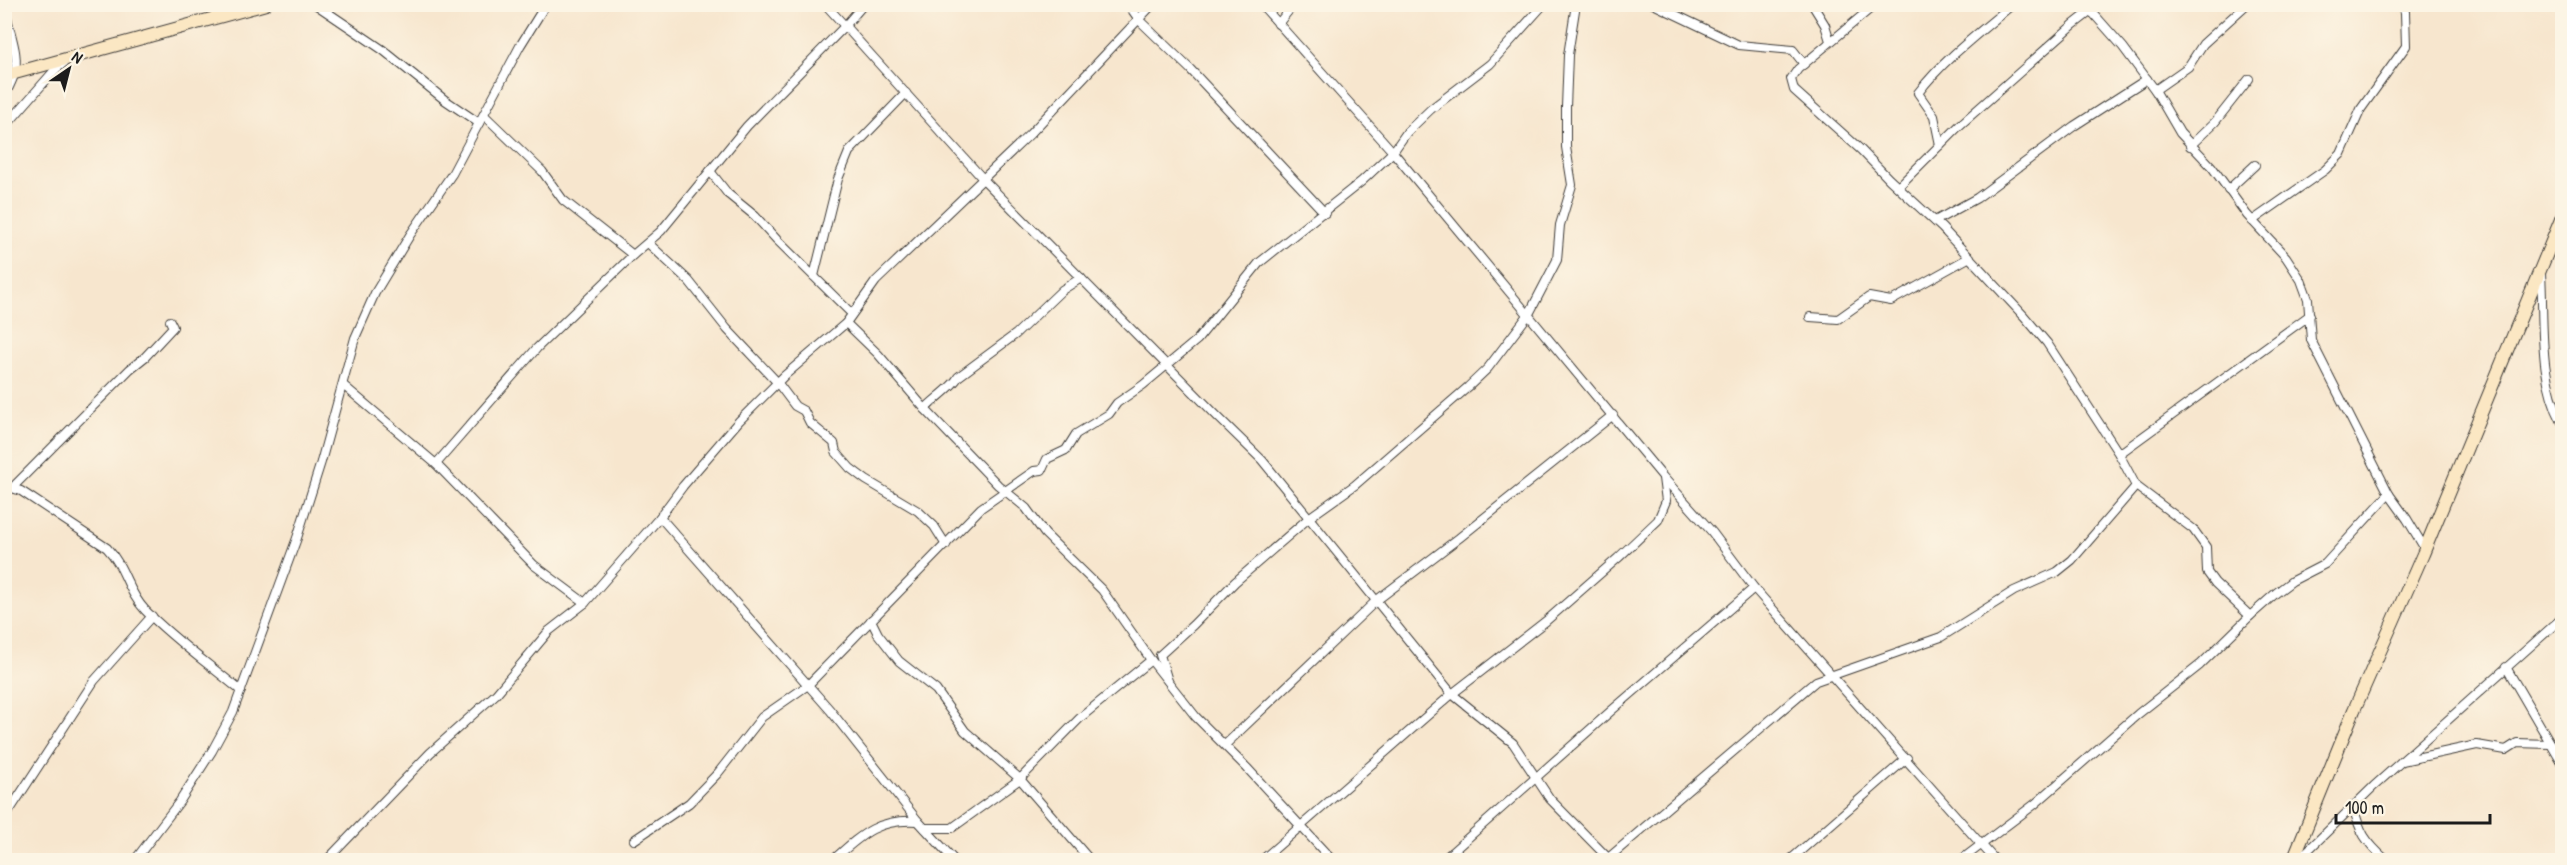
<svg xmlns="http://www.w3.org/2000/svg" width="2567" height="865" font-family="'Patrick Hand',sans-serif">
<rect width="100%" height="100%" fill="#fcf5e5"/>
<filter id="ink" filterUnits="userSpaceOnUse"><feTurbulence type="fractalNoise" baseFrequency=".0167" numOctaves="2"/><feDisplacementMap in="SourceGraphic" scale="12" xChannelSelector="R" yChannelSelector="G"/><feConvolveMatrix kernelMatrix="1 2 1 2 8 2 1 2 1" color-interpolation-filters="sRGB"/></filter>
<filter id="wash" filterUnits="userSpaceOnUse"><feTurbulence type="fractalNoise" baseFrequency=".008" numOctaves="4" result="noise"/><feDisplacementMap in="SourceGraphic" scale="24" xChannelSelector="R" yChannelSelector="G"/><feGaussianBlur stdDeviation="1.35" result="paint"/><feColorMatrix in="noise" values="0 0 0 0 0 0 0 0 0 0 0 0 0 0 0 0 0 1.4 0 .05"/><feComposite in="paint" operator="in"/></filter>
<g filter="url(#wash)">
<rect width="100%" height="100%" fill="#f7e6ce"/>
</g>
<g filter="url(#ink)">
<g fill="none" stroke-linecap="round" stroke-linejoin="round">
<defs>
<g id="street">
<path d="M315 4 383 50 445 100 479 123"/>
<path d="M825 4 984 180 1218 417 1262 460 1452 694 1513 743 1550 799 1610 860"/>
<path d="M1128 4 1140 21 1190 69 1325 213"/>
<path d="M1261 4 1393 152 1663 477 1712 532 1754 588 1995 860"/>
<path d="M1653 4 1739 45 1793 50 1804 64"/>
<path d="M1812 4 1825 25 1830 41"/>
<path d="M1876 4 1798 69 1791 79 1794 90 1861 150 1889 179 1942 228 2024 316 2047 343 2119 454 2136 486 2193 529 2206 547 2207 572 2215 583 2250 616"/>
<path d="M2085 4 2123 47 2155 90 2180 133 2212 167 2247 215 2286 257 2301 280 2308 299 2311 340 2389 494 2407 519 2425 549"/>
<path d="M1278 24 1294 4"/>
<path d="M2155 90 2188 67 2203 44 2247 4"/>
<path d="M4 97C8 89 12 82 14 75 21 52 6 27 5 4"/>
<path d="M484 115 542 171 563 200 633 255"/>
<path d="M4 128 54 71 67 60"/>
<path d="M1940 145 1934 116 1918 93C1944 59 1980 32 2013 4"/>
<path d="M2190 146 2215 122 2249 79"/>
<path d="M710 171 728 194 755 216 777 240 851 313"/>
<path d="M1898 187 1960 125 2073 25 2091 11"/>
<path d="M2228 190 2255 165"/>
<path d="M1935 221 1977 198 2074 126 2147 79"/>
<path d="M2252 221 2325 170 2341 154 2361 109 2406 46 2405 12 2402 4"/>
<path d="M648 243 689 281 727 329 777 382 795 406 804 411 810 423 834 443 836 452 850 468 866 480 918 511 934 526 946 545"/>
<path d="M2541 273C2544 321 2538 378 2562 422"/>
<path d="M814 276 838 179 849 152 906 93"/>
<path d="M1810 317 1838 319 1869 297 1891 301 1970 257"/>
<path d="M846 323 878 354 925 409 998 485 1026 508 1045 534 1102 590 1151 660 1196 717 1247 768 1332 860"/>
<path d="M343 385 436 464 534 565 585 603"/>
<path d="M925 409C933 400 954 386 958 377L1016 334 1062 290 1081 278"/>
<path d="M2119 454 2310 315"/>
<path d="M436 464 537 348 633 255 661 231 747 126 845 26 864 4"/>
<path d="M12 488 130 369 145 357 173 327 170 321"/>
<path d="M4 491 12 488 21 491 107 548C126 568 127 591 145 610 174 640 210 665 241 691"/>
<path d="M660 517 830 710 918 821 954 860"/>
<path d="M871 620 878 634 899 661 936 690 965 731 1020 779 1090 860"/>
<path d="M2506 667 2562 763"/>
<path d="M1168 681 1160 655 1193 625 1235 582 1310 517 1355 485 1468 387 1488 368 1529 314 1557 260 1560 225 1572 185 1566 147V107L1568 55 1576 4"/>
<path d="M1225 745 1377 600 1459 538 1613 415"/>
<path d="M2402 761 2477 745 2506 750 2517 743 2551 744"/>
<path d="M2353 806C2360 833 2365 841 2386 860"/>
<path d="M4 819 94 681 152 616"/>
<path d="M925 828H952L1020 779 1080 718 1151 660"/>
<path d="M634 840 689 803 718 773 762 717 808 685 981 508 1034 471 1042 470 1047 459 1066 450 1076 434 1109 414 1117 403 1143 385 1197 340 1259 263 1362 181 1393 152 1407 132 1431 109 1490 64 1544 4"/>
<path d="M135 860 180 801 212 751 233 712 297 538 321 462 355 338 375 293 410 235 452 174 520 46 546 4"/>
<path d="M327 860 430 753 496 694 549 631 585 603 660 517 683 486 739 421 784 376 846 323 876 281 1030 134 1153 4"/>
<path d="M833 860C861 835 878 818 918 821"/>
<path d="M1262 860 1452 694 1546 621 1618 558 1658 520 1666 501 1663 478"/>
<path d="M1443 860 1611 711 1754 588"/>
<path d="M1606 860 1816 681 1941 637 2014 591 2057 572 2072 560 2136 486"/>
<path d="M1790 860 1907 758"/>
<path d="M1961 860 2035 804 2138 714 2200 665 2250 616 2276 593 2292 581 2325 564 2389 494"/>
<path d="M2298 860 2374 786 2562 618"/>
</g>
<g id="secondary">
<path d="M4 76 266 4"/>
<path d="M2293 860 2354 710 2423 554 2562 217"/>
</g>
</defs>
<use href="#street" stroke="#3d3a37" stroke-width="10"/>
<use href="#secondary" stroke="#3d3a37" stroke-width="14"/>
<use href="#street" stroke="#fff" stroke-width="8"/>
<use href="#secondary" stroke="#fbe7c3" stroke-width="12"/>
</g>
</g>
<rect width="2567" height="865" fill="none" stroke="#fcf5e5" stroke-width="24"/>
<g transform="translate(69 69) rotate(35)" stroke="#fcf5e5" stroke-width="4.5" paint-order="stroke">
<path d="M0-4.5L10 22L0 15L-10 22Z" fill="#1c1c1c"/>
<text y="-9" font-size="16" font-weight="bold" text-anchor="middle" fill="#1c1c1c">N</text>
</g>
<path d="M2336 814v9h154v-9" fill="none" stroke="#1c1c1c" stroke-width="3"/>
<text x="2345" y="814" font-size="18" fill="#1c1c1c" stroke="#fcf5e5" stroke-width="4.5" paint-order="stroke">100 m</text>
</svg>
